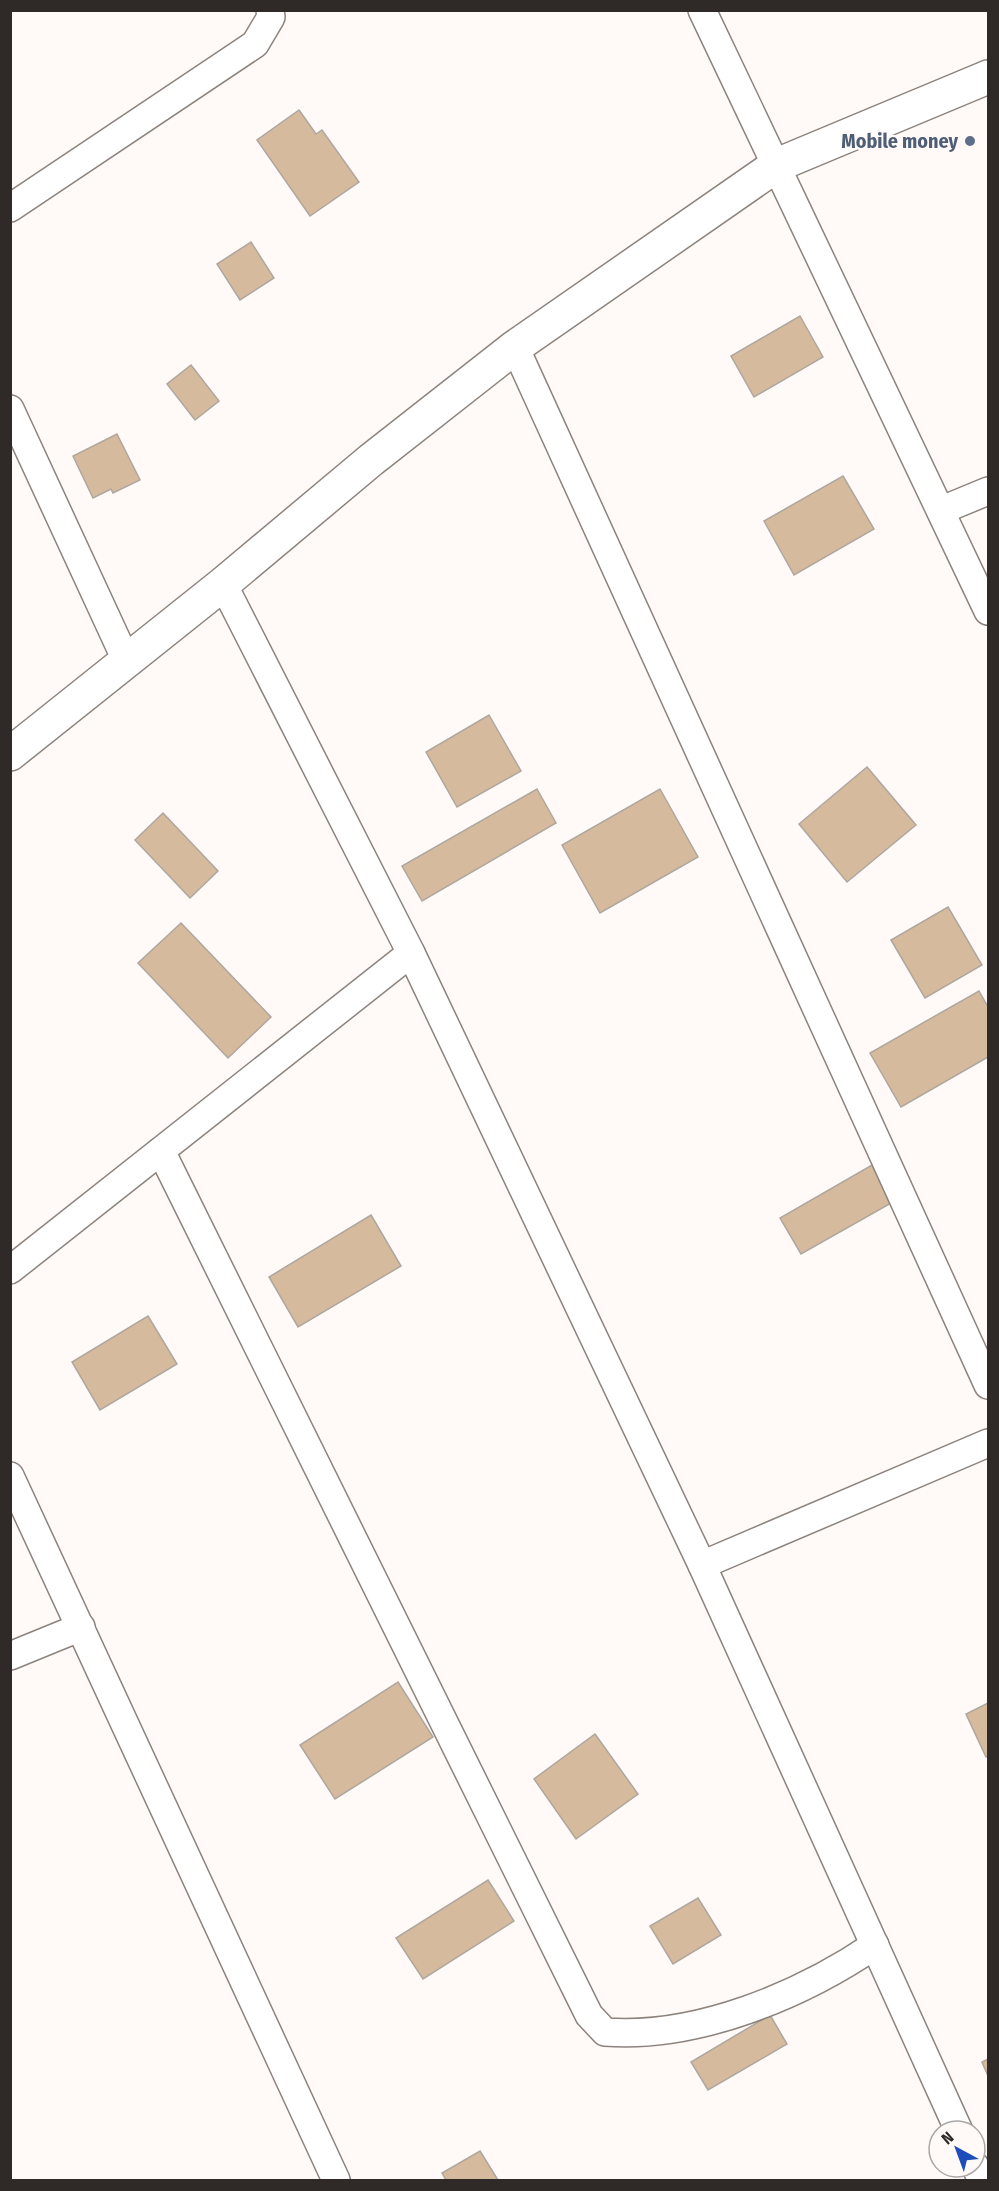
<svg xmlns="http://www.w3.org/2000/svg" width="999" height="2191" font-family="'Fira Sans Condensed',sans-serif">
<rect width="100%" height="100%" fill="#fffaf8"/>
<g fill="#d5ba9d" stroke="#afa79f" stroke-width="1.5">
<path d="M299 110 316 134 322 130 359 182 310 216 257 140Z"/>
<path d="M251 242 274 278 240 300 217 264Z"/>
<path d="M800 316 823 357 754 397 731 356Z"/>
<path d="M191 365 219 401 195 420 167 384Z"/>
<path d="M117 434 140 480 113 493 111 489 93 498 73 456Z"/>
<path d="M843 476 874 529 794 575 764 521Z"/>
<path d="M489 715 521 771 457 807 426 752Z"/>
<path d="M867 767 916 825 847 882 799 824Z"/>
<path d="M537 789 556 823 422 901 402 866Z"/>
<path d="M660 789 698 857 600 913 562 845Z"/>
<path d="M163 813 218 871 190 898 135 840Z"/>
<path d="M948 907 982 965 925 998 891 940Z"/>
<path d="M181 923 271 1017 228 1058 138 963Z"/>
<path d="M979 991 988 1007V1057L901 1107 870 1053Z"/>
<path d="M872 1165 893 1202 801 1254 780 1218Z"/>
<path d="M371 1215 401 1266 298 1327 269 1277Z"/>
<path d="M148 1316 177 1364 100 1410 72 1362Z"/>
<path d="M398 1682 433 1737 335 1799 300 1745Z"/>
<path d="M988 1703V1756L986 1757 966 1714Z"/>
<path d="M595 1734 638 1794 576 1839 534 1779Z"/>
<path d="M488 1880 514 1921 423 1979 396 1938Z"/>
<path d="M698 1898 721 1935 673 1964 650 1926Z"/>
<path d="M770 2015 787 2044 708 2090 691 2062Z"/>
<path d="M988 2059V2076L982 2062Z"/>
<path d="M480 2151 498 2180H446L442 2173Z"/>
</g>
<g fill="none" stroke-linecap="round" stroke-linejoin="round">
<defs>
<g id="minor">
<path d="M702 10 988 611"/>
<path d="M10 208 255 44 271 17 270 10"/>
<path d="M515 347 988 1385"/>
<path d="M10 409 126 660"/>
<path d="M942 510 988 491"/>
<path d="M223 584 411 953 702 1565 959 2131"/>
<path d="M161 1151 589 2015 605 2032C696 2039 800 1996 875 1945"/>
<path d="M10 1270 411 953"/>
<path d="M10 1476 336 2180"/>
<path d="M702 1565 988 1443"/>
<path d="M10 1656 81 1627"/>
<path d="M975 2166 982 2180"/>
</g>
<path id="tertiary" d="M10 754 223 584 371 460 515 347 777 165 988 77"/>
</defs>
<use href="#minor" stroke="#8d837d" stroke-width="30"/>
<use href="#tertiary" stroke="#8d837d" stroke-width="36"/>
<use href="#minor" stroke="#fff" stroke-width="27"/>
<use href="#tertiary" stroke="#fff" stroke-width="33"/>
</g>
<circle fill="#5c6f8a" stroke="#fffaf8" stroke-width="2" cx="970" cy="141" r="6"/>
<g text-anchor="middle" stroke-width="4.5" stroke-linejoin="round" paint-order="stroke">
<g font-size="20" font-weight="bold" fill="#4e5e75" stroke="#fffaf8" text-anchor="end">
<text x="958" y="148">Mobile money</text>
</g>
</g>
<rect width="999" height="2191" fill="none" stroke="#2f2a28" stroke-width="24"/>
<g transform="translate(957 2149) rotate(319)"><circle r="28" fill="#fffaf8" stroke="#aca7a5" stroke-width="1.5"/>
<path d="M0-4.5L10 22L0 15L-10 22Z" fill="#1c4dba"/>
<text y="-9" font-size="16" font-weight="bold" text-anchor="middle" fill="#2f2a28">N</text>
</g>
</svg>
